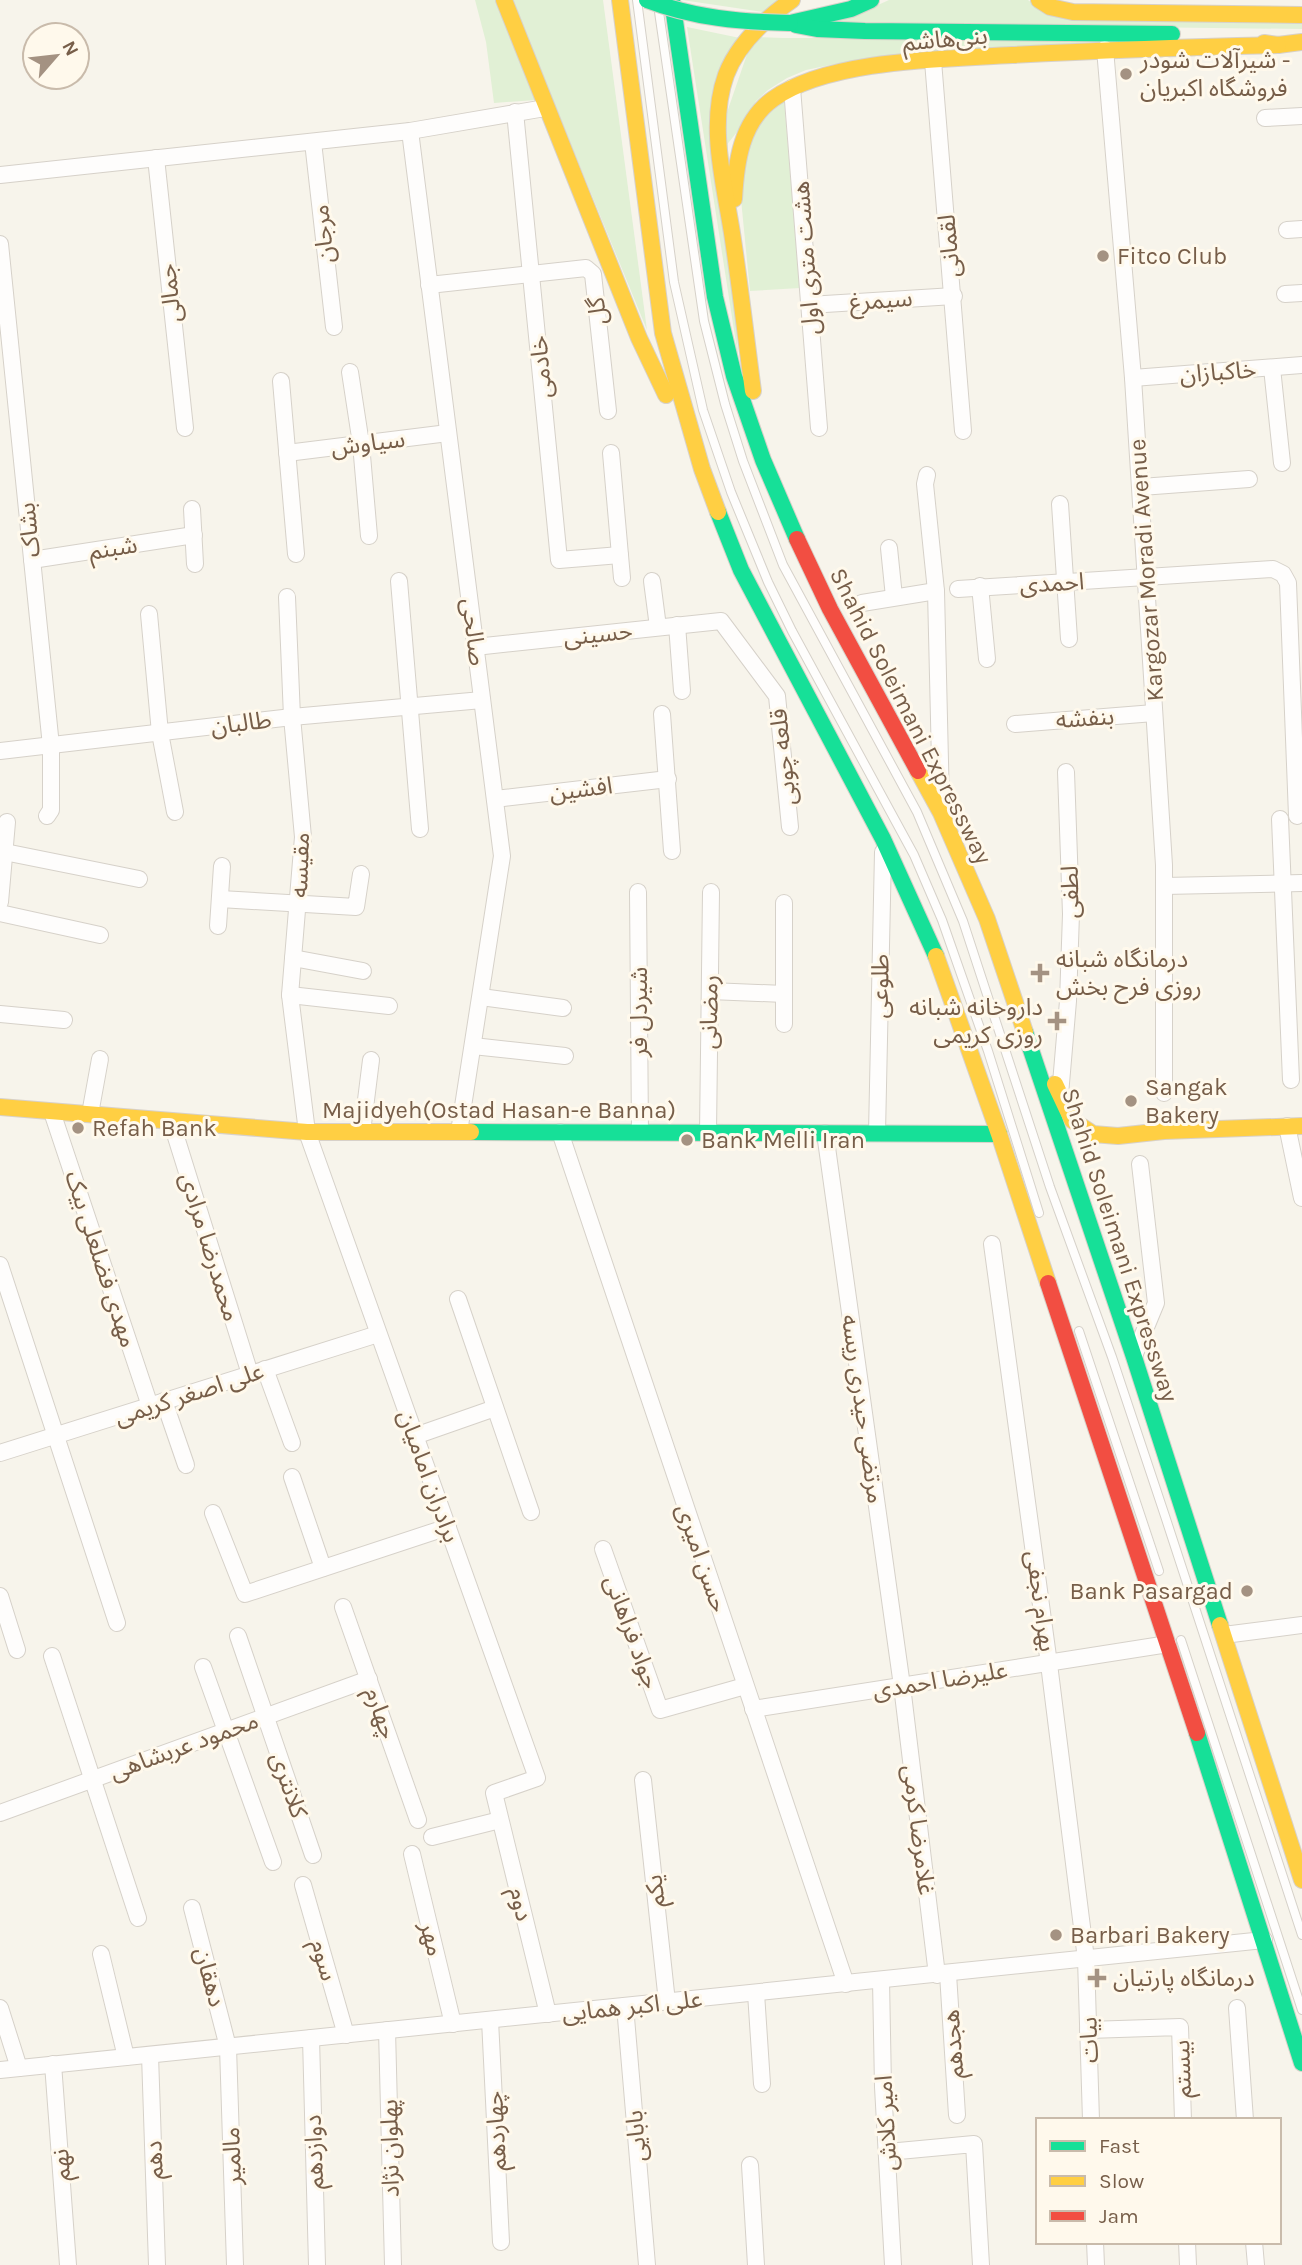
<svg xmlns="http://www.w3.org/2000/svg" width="1302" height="2265" font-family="Karla,'Noto Sans Arabic',sans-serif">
<rect width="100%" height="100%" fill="#f7f4eb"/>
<g fill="#e1f0d5">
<path d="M475 0H498L536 100 494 103 486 42Z"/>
<path d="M512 0H603L647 330Z"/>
<path d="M682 0H780L763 12Z"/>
<path d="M889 0H1028L1032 3 1302 22V29L810 23 858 14Z"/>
<path d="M687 27 740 38 724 68 738 356Z"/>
<path d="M753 37 783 38H1135L835 64 806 70 787 78 768 90 756 101 741 127 725 147 724 121Z"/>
<path d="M784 100 800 288 750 291 740 189 742 167 758 124Z"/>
</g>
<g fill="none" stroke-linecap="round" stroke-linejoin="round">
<defs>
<g id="lane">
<path d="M637 0 674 282 703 410 731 492 768 582 792 631 914 855 942 920 988 1051 1039 1213"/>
<path d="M659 12 704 321 725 404 743 461 783 565 917 812 963 921 1050 1187 1112 1357 1166 1519 1302 1935"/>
<path d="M1079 1331 1159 1571"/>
<path d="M1181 1640 1302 2010"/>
</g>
<g id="street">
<path d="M1105 49 1133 378 1164 865V1093"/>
<path d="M933 61 963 431"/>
<path d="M792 88 819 428"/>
<path d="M515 112 559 560 620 555"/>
<path d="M1265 118 1302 116"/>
<path d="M410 131 502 856 459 1132"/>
<path d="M313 142 334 327"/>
<path d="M156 158 185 428"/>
<path d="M0 175 410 131 545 108"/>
<path d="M1287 230 1302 229"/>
<path d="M0 244 51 746V810L47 816"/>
<path d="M429 285 586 268 593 274 608 411"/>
<path d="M1285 294 1302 293"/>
<path d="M809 305 954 296"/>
<path d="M1272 368 1282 463"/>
<path d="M350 372 361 444 369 536"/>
<path d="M1133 378 1302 365"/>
<path d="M281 381 296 554"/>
<path d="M287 453 448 433"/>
<path d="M611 453 622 578"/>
<path d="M927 475 925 484 936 591 941 804"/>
<path d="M1141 487 1249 479"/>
<path d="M1060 504 1069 639"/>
<path d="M192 509 195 564"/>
<path d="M889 548 894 597"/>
<path d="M32 560 194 535"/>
<path d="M399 581 420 829"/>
<path d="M652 581 658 627"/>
<path d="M980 586 987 659"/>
<path d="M958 589 1273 569 1283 574 1288 583 1297 816"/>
<path d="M287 597 292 717 303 837 290 995 307 1132 537 1778 494 1793 548 2014"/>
<path d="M862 603 936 591"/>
<path d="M149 614 160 733 175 812"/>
<path d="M677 625 682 691"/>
<path d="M475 647 721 621 777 696 790 827"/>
<path d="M662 714 672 851"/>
<path d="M1015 724 1154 713"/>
<path d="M0 751 292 717 482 700"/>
<path d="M495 799 668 779"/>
<path d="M1280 819 1291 1080"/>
<path d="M0 851 139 879"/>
<path d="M1164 886 1302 883"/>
<path d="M638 892 640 1132"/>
<path d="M220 899 356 907 361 874"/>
<path d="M0 902 7 822"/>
<path d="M784 903V1024"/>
<path d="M0 913 100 935"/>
<path d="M218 926 222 866"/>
<path d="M293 958 363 971"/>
<path d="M710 991 784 994"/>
<path d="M290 995 389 1006"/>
<path d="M481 997 563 1008"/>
<path d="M0 1014 64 1020"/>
<path d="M473 1046 565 1056"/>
<path d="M1060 1095 1068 1001 1071 914 1066 772"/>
<path d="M52 1112 150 1406"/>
<path d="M90 1114 100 1059"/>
<path d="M171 1121 250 1374"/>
<path d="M1287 1126 1302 1198"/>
<path d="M362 1132 371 1060"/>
<path d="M560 1132 846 1984"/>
<path d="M708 1133 711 892"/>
<path d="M825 1133 902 1686 937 1975"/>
<path d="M877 1133 883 852"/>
<path d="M992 1244 1049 1664 1086 1959 1091 2120"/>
<path d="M0 1265 117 1623"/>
<path d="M458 1299 531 1512"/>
<path d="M1134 1356 1156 1303 1140 1164"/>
<path d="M265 1369 292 1443"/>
<path d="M164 1401 186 1465"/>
<path d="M415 1436 495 1408"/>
<path d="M0 1453 378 1334"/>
<path d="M292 1477 323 1568"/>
<path d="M213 1513 245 1594 448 1527"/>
<path d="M603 1549 660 1710 745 1686"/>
<path d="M0 1596 17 1650"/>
<path d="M343 1607 418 1820"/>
<path d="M1224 1635 1302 1625"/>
<path d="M238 1636 313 1855"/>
<path d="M52 1656 138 1918"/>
<path d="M203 1667 273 1862"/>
<path d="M753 1709 1168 1644"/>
<path d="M643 1780 667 2002"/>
<path d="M0 1813 369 1679"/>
<path d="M432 1837 500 1820"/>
<path d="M412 1854 453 2024"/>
<path d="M303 1885 346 2035"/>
<path d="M192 1908 228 2047 235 2265"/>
<path d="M101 1954 126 2057"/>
<path d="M948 1974 957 2115"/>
<path d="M881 1980 883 2087 893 2265"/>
<path d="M756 1993 762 2084"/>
<path d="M625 2006 647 2265"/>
<path d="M0 2008 19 2068"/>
<path d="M1237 2008 1245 2120"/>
<path d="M490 2020 501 2242"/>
<path d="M387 2030 393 2265"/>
<path d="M1088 2030 1180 2027 1183 2120"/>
<path d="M311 2038 317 2265"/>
<path d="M150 2055 157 2265"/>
<path d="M53 2064 68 2265"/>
<path d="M0 2070 1264 1940"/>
<path d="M888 2152 974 2144 981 2265"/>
<path d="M750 2165 756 2265"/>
<path d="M1095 2242 1096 2265"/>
<path d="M1187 2242 1188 2265"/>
<path d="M1254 2242 1256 2265"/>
</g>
<g id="fast">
<path d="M672 0 715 297 734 376 763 460 797 539"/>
<path d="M790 23 851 9 871 0"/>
<path d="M796 25 817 29 865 31 1172 34"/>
<path d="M718 512 741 570 883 839 936 956"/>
<path d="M1025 1032 1134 1357 1220 1625"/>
<path d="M471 1132 999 1134"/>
<path d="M1197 1733 1302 2063"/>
</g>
<g id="slow">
<path d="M504 0 639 338 666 395"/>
<path d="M620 0 663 333 702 469 718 512"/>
<path d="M1039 0 1050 7 1073 12 1302 15"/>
<path d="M1264 43 1278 45 1302 42"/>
<path d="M734 199C736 162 741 122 773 99 829 59 945 59 1012 55 1101 50 1189 47 1278 45"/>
<path d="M753 391C746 338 740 285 732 233 724 182 708 125 726 75 738 43 765 19 792 0"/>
<path d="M918 771 941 813 987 919 1025 1032"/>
<path d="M936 956 999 1134 1048 1283"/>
<path d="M1055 1084 1072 1120 1093 1134 1118 1136 1164 1131 1302 1126"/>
<path d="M0 1107 307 1132H471"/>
<path d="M1220 1625 1302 1880"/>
</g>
<g id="jam">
<path d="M797 539 830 609 918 771"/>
<path d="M1048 1283 1197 1733"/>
</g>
</defs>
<use href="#lane" stroke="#d6d1c9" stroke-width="10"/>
<use href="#street" stroke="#d6d1c9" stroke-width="18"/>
<use href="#fast" stroke="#d8d1c9" stroke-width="18"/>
<use href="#slow" stroke="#d8d1c9" stroke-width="18"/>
<use href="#jam" stroke="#d8d1c9" stroke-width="18"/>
<use href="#lane" stroke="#fefdfc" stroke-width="8"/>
<use href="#street" stroke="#fefdfc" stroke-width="16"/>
<use href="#fast" stroke="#16e098" stroke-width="16"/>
<use href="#slow" stroke="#ffcf43" stroke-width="16"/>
<use href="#jam" stroke="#f24e42" stroke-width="16"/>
<defs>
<path id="fast-bridge" d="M647 0C694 18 741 22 790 23"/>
</defs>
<use href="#fast-bridge" stroke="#d9d1c9" stroke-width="18" stroke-linecap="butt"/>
<use href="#fast-bridge" stroke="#16e098" stroke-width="16"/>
</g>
<g fill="#a49282" stroke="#fff9ec" stroke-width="2.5">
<circle cx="1126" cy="74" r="7"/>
<circle cx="1103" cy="256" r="7"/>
<path d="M1036.5 962.5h7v7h7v7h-7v7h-7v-7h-7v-7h7z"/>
<path d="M1053.5 1010.5h7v7h7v7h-7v7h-7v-7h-7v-7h7z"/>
<circle cx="1131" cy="1101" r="7"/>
<circle cx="78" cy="1128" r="7"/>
<circle cx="687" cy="1140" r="7"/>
<circle cx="1247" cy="1591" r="7"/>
<circle cx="1056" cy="1935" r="7"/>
<path d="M1093.5 1967.5h7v7h7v7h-7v7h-7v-7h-7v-7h7z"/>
</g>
<g text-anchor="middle" stroke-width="6" stroke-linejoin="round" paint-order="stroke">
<g font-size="24" fill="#775e49" stroke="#fff9ec">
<text transform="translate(945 39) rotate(-5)" y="8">بنی‌هاشم</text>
<text transform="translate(323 234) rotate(-96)" y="8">مرجان</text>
<text transform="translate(949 246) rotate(-95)" y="8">لقمانی</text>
<text transform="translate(806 258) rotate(-94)" y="8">هشت متری اول</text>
<text transform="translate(170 293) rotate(-96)" y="8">جمالی</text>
<text transform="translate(881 300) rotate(-4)" y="8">سیمرغ</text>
<text transform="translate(597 311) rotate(-96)" y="8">گل</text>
<text transform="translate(541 367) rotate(-95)" y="8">خادمی</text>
<text transform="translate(1218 372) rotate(-4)" y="8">خاکبازان</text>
<text transform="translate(368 443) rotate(-7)" y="8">سیاوش</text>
<text transform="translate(29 530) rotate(-96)" y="8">بشاک</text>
<text transform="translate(113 548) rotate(-9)" y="8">شبنم</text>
<text transform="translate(1146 570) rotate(-94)" y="8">Kargozar Moradi Avenue</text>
<text transform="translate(1052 583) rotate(-3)" y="8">احمدی</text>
<text transform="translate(474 632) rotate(83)" y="8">صالحی</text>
<text transform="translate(598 634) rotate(-6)" y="8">حسینی</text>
<text transform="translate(911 716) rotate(63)" y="8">Shahid Soleimani Expressway</text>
<text transform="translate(1085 718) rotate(-4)" y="8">بنفشه</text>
<text transform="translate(241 723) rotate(-7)" y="8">طالبان</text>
<text transform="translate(783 757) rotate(-96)" y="8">قلعه چوبی</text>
<text transform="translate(581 789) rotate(-7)" y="8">افشین</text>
<text transform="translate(300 865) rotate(-88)" y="8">مقیسه</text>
<text transform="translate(1070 892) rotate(-91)" y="8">لطفی</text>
<text transform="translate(880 986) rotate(-89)" y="8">طلوعی</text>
<text transform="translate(639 1012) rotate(-90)" y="8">شیردل فر</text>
<text transform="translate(709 1012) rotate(-89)" y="8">رمضانی</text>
<text x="499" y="1118">Majidyeh(Ostad Hasan-e Banna)</text>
<text transform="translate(1120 1245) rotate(72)" y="8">Shahid Soleimani Expressway</text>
<text transform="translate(210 1247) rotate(73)" y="8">محمدرضا مرادی</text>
<text transform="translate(101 1259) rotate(72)" y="8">مهدی فضلعلی بیک</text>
<text transform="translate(189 1394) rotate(-18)" y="8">علی اصغر کریمی</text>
<text transform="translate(863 1409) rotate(82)" y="8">مرتضی حیدری ریسه</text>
<text transform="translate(429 1476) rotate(70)" y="8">برادران امامیان</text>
<text transform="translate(702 1558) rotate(71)" y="8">حسن امیری</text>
<text transform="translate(1041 1601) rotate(82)" y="8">بهرام نجفی</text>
<text transform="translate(632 1632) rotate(70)" y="8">جواد فراهانی</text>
<text transform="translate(940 1680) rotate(-9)" y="8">علیرضا احمدی</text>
<text transform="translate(381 1713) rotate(71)" y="8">چهارم</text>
<text transform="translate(184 1746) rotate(-20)" y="8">محمود عربشاهی</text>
<text transform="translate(289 1785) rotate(71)" y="8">کلانتری</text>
<text transform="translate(919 1830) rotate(83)" y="8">غلامرضا کرمی</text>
<text transform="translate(655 1891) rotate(-96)" y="8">یکم</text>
<text transform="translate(521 1904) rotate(76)" y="8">دوم</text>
<text transform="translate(432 1939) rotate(76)" y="8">مهر</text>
<text transform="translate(324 1960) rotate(74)" y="8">سوم</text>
<text transform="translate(210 1977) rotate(75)" y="8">دهقان</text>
<text transform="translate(632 2006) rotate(-6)" y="8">علی اکبر همایی</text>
<text transform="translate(1089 2040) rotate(-92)" y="8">بیات</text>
<text transform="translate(953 2044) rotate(-94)" y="8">هجدهم</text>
<text transform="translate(1182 2069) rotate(-92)" y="8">بیستم</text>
<text transform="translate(886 2123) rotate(-93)" y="8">امیر کلاش</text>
<text transform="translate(496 2131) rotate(-93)" y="8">چهاردهم</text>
<text transform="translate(636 2136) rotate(-95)" y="8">بابایی</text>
<text transform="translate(390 2148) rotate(-91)" y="8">پهلوان نژاد</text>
<text transform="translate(314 2152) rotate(-92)" y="8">دوازدهم</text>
<text transform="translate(232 2156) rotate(-92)" y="8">مالمیر</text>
<text transform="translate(154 2160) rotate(-92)" y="8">دهم</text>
<text transform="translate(61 2165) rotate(-94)" y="8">نهم</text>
</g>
<g font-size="24" fill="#775e49" stroke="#fff9ec" text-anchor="start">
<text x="1140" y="68">شیرآلات شودر -<tspan x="1140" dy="28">فروشگاه اکبریان</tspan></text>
<text x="1117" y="264">Fitco Club</text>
<text x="1056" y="967">درمانگاه شبانه<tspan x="1056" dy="28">روزی فرح بخش</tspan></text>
<text x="1043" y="1015" text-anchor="end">داروخانه شبانه<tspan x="1043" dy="28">روزی کریمی</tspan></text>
<text x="1145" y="1095">Sangak<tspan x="1145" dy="28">Bakery</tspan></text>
<text x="92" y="1136">Refah Bank</text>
<text x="701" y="1148">Bank Melli Iran</text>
<text x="1233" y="1599" text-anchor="end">Bank Pasargad</text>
<text x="1070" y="1943">Barbari Bakery</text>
<text x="1113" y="1986">درمانگاه پارتیان</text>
</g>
</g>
<rect x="1036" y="2118" width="245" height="126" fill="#fff9ec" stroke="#c9bbab" stroke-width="2"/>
<rect x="1050" y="2141" width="35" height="10" fill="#16e098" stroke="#c9bbab" stroke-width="2"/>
<text x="1099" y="2153" font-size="21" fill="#775e49">Fast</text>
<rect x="1050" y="2176" width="35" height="10" fill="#ffcf43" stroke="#c9bbab" stroke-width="2"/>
<text x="1099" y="2188" font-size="21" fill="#775e49">Slow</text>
<rect x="1050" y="2211" width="35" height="10" fill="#f24e42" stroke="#c9bbab" stroke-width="2"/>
<text x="1099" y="2223" font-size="21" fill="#775e49">Jam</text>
<g transform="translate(56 56) rotate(62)"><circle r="33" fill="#fff9ec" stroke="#c9bbab" stroke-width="2"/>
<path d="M0-5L12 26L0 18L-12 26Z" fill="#a49282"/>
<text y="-10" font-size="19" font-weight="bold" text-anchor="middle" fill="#775e49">N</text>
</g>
</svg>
